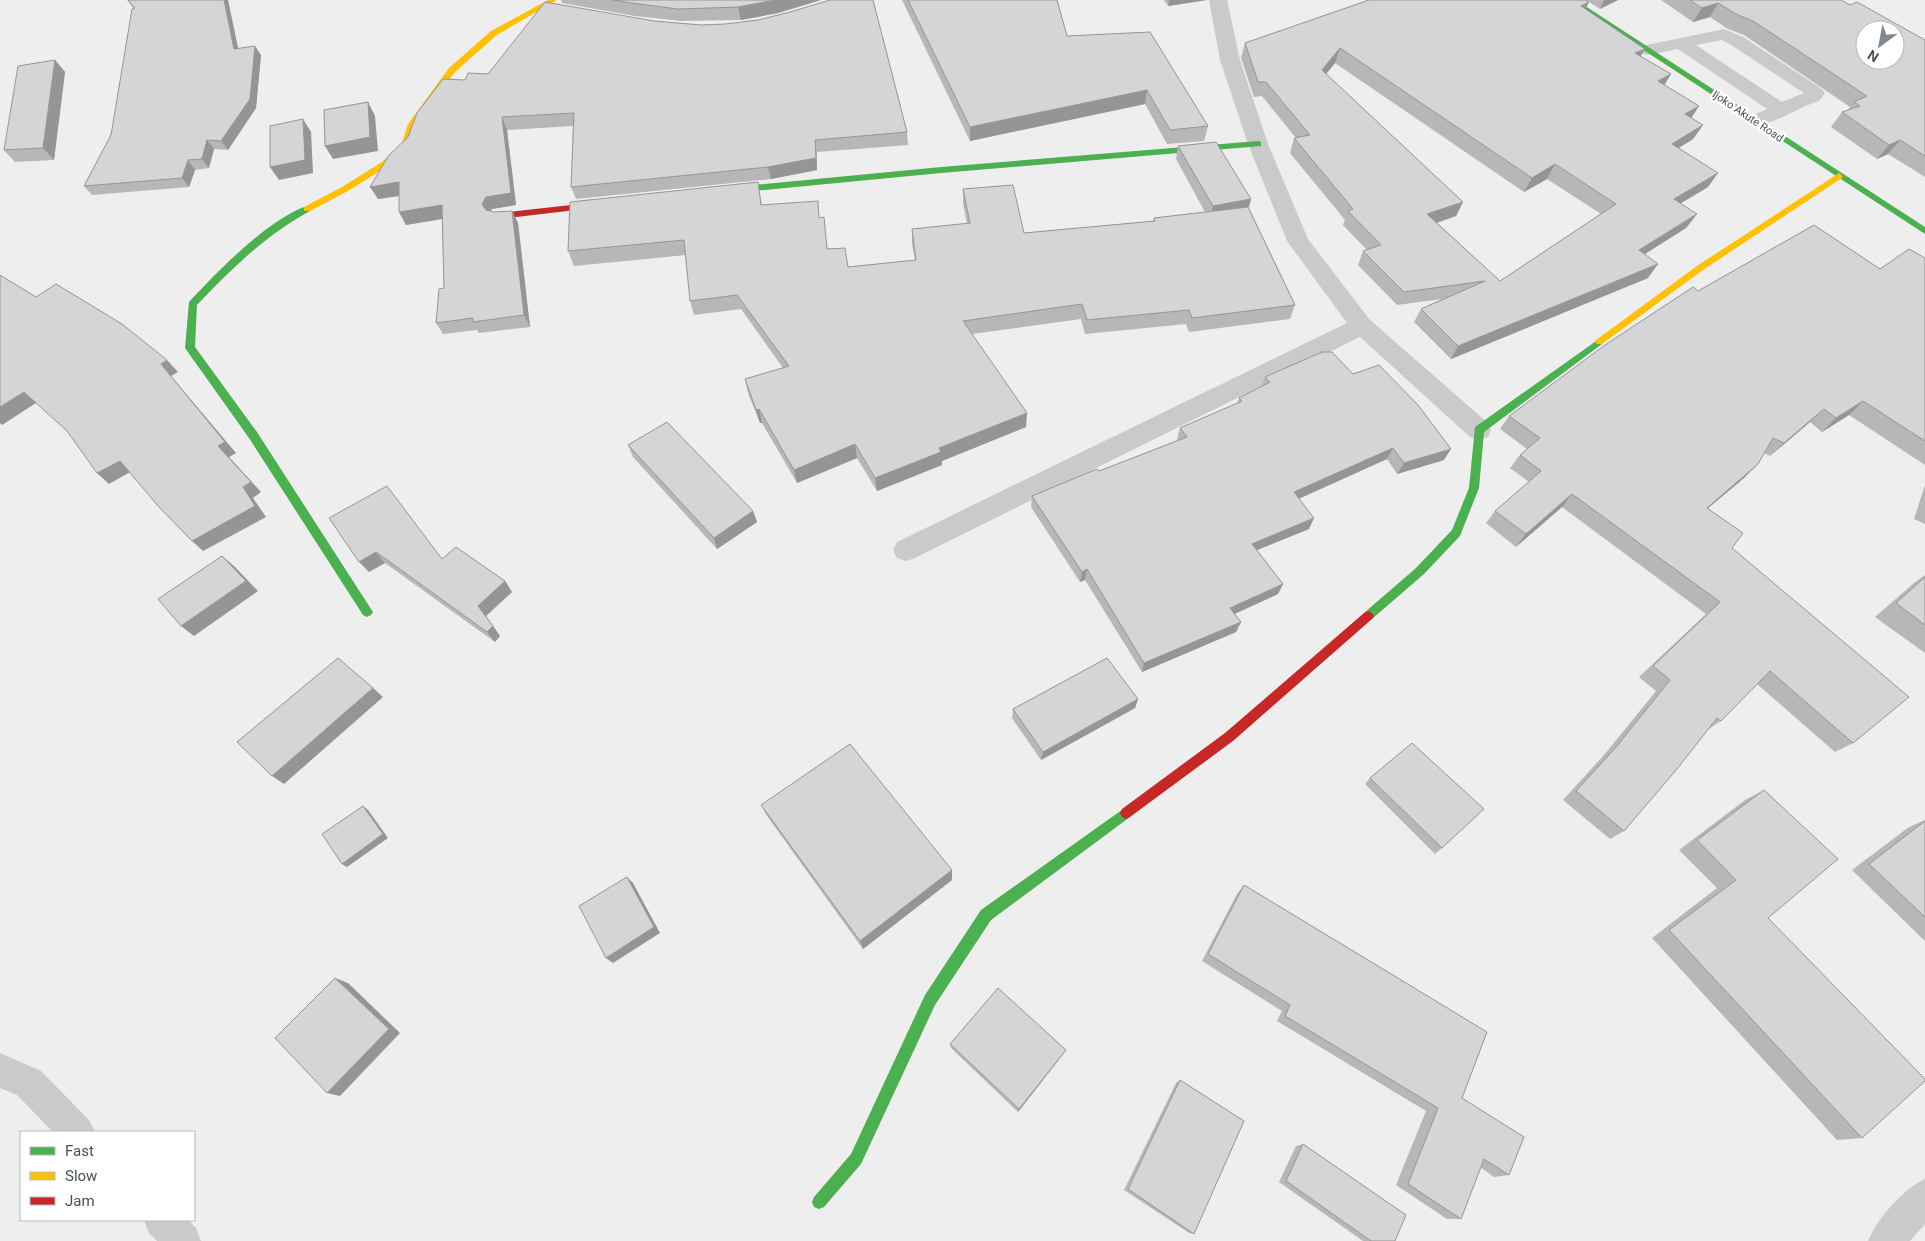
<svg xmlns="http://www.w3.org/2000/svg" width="1925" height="1241" font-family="Roboto,sans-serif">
<rect width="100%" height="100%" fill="#efeeee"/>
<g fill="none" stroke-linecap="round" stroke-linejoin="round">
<path fill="#c9cacc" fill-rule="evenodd" d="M1724 29 1743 37 1822 89 1825 93 1819 101C1800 106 1766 130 1749 125L1746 121 1749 117 1767 109 1678 49 1648 55 1642 54 1639 50 1642 46ZM1722 40 1731 45 1804 93 1782 102 1696 45Z"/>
<g fill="#c9cacc" fill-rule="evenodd">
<path d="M1209 0H1227L1240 60 1268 144 1308 239 1370 320 1488 423 1491 430 1488 437 1479 440 1470 437 1360 337 915 558 906 561 897 558 893 550 897 542 1347 323 1287 241 1248 144 1220 60Z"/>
<path d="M0 1053 41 1071 89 1120 95 1132H53L17 1095 0 1088Z"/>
<path d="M1925 1179V1224L1910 1241H1868C1876 1220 1904 1188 1925 1179Z"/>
<path d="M144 1220H188L196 1228 201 1241H157L149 1233Z"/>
</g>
<g fill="#4caf50" fill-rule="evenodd">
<path d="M1567 0H1576L1925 227V234Z"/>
<path d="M1258 141 1261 142V146L941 173 722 194 718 191 722 188 941 167Z"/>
<path d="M307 206 310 207V211C266 235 231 269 197 305L195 347 257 432 371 609 373 612 371 615 367 617 363 615 249 438 185 348 189 302C217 272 268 219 307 206Z"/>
<path d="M1599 339 1604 342 1602 344 1484 432 1479 488 1460 536 1424 574 1372 619 1368 621 1364 619 1362 616 1364 613 1416 568 1452 530 1469 488 1475 427Z"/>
<path d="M1126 807 1130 809 1132 813 1130 817 991 920 935 1005 861 1164 824 1207 819 1209 814 1207 812 1202 814 1197 851 1154 925 995 981 910Z"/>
</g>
<g fill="#ffc107" fill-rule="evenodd">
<path d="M548 0H557L497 35 455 72 416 124 409 146 388 166 348 191 310 211H304V207L342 187 382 162 402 143 408 124 449 68 491 31Z"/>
<path d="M1839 173 1843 176 1842 178 1703 270 1602 344H1596V340L1697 266Z"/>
</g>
<g fill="#c62828" fill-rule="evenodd">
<path d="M607 201 610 202V206L500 219 496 216 500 213Z"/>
<path d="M1368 611 1372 613 1374 616 1372 619 1233 741 1130 817 1126 819 1122 817 1120 813 1122 809 1225 733 1364 613Z"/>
</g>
</g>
<g fill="#b7b7b9" fill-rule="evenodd">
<path d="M127 0H228L238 48 261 55 256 108 228 150 214 149 209 168 195 170 189 187 92 195 84 186 111 135 134 9Z"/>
<path d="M561 0H821L778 13 741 20 681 21 635 16 562 3Z"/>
<path d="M902 0H1057L1067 36 1208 126 1204 141 1167 144 1145 104 970 141Z"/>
<path d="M1164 0H1207L1168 6Z"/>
<path d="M1586 0H1618L1600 9Z"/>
<path d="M1661 0H1841L1925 40V177L1888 154 1877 159 1831 127 1842 112 1848 110 1850 107 1744 35 1728 29 1710 17 1693 22Z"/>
<path d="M1589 2 1585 9 1641 57 1691 118 1703 125 1693 139 1679 148 1708 187 1680 204 1697 214 1686 228 1645 254 1648 278 1451 359 1414 322 1421 309 1442 299 1397 305 1358 265 1363 251 1367 250 1343 225 1345 220 1290 153 1294 138H1296L1262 96 1254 97 1241 58 1245 43ZM1335 63 1524 192 1547 179 1601 214 1500 281 1437 223 1456 216 1463 202 1326 74Z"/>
<path d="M790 12 907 132 908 145 817 152V170L771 179 576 199 571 187 573 126 507 130 516 205 492 209 490 212H494L512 211 518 223 530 327 479 333 477 330 443 334 436 323 444 288 442 219 406 225 399 196 378 199 408 137 465 80 654 21 701 25 725 24 758 20Z"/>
<path d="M55 60 65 72 54 160 15 162 4 150Z"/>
<path d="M1178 146 1251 199 1249 208 1295 305 1290 319 1189 332 1186 324 1085 334 1081 319 972 334 1026 427 942 461V465L877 491 857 458 797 483 762 423H760L748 393 745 379 783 368 741 309 694 315 690 301 686 255 574 266 568 251 758 182 762 205 820 218 828 249 848 267 915 260 912 244V229L967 224 963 204V189L1024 233 1153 221 1154 218 1205 212 1176 159Z"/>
<path d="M1925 258V465L1849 415 1822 432 1810 422 1770 456 1764 453 1744 478 1708 508 1732 548 1853 743 1835 752 1757 684 1721 721 1707 730 1624 831 1610 839 1563 800 1604 755 1656 691 1639 677 1706 614 1562 507 1516 547 1486 523 1495 511 1529 482 1510 468 1520 455 1527 449 1500 429 1509 416 1698 291 1880 269Z"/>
<path d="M1353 374 1444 460 1397 474 1387 459 1299 499 1309 529 1257 550 1283 584 1278 594 1234 614 1241 622 1236 632 1142 672 1085 580 1080 582 1031 507 1032 496 1099 471 1178 440 1177 439 1180 428 1237 403 1239 398 1262 386 1265 377Z"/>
<path d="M628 445 753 511 757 522 717 549 633 457Z"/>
<path d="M1925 485V524L1914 519Z"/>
<path d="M329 518 505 581 512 592 486 616 500 636 495 642 385 563 369 572Z"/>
<path d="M1925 575V653L1875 617 1914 583Z"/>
<path d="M1138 699 1135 708 1041 760 1012 718 1013 709Z"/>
<path d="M1370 778 1442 848 1435 854 1365 784Z"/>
<path d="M1764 790 1768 918 1862 1138 1837 1140 1652 938 1717 888 1679 850 1745 800Z"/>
<path d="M761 805 952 870V880L863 949 767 816Z"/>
<path d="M1925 820V941L1852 870 1909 827Z"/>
<path d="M1244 885 1462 1098 1509 1175 1494 1177 1480 1167 1461 1219H1447L1396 1185 1426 1111 1277 1021 1282 1011 1202 961 1237 894Z"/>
<path d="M950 1044 1066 1050 1018 1112 951 1048Z"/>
<path d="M1180 1080 1194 1234 1189 1233 1124 1190 1176 1083Z"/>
<path d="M1303 1144 1395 1241H1363L1279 1182 1296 1146Z"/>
</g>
<g fill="#959596">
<path d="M224 0H228L240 58 234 49Z"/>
<path d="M776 0H821L778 13 741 20 738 7Z"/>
<path d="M1169 0H1207L1168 6Z"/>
<path d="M1604 0H1618L1600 9Z"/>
<path d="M1589 2 1581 17V6Z"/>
<path d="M1718 3 1710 17 1693 22 1702 8Z"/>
<path d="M255 46 261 55 256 108 228 150 221 141Z"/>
<path d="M1340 48 1335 63 1318 84 1322 70Z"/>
<path d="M1645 49 1636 64 1635 53Z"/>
<path d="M55 60 65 72 54 160 43 148Z"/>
<path d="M1671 74 1662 89 1658 81Z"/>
<path d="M1147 90 1145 104 970 141V127Z"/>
<path d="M368 102 375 116 378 151 333 159 325 146Z"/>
<path d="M1699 106 1690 120 1685 114Z"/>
<path d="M502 117 507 130 516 205 492 209 487 217 482 204Z"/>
<path d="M303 119 311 132 313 173 279 180 270 167Z"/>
<path d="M1703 125 1693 139 1662 158 1672 144Z"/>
<path d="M207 140 214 149 209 168 202 159Z"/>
<path d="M815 140 817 170 771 179 768 167Z"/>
<path d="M1900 140 1888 154 1877 159 1889 145Z"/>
<path d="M188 160 195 170 189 187 182 178Z"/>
<path d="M1555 164 1547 179 1524 192 1532 178Z"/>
<path d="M1718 173 1708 187 1664 213 1674 199Z"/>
<path d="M399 182 406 195 378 199 370 187Z"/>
<path d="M1251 199 1247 212 1210 219 1213 206Z"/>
<path d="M1463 202 1456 216 1421 228 1427 214Z"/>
<path d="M442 205 448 218 406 225 399 212Z"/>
<path d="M512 211 518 223 530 327 524 315Z"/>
<path d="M1697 214 1686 228 1629 264 1639 250Z"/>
<path d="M1658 264 1648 278 1451 359 1458 346Z"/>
<path d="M167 360 178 372 171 376 236 453 229 457 261 492 253 498 266 517 203 551 192 541 243 487 218 446 161 364Z"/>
<path d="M24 392 36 403 2 425 0 423V407Z"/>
<path d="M1863 401 1849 415 1822 432 1836 418Z"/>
<path d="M759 409 762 423H760L756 410Z"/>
<path d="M1824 409 1810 422 1770 456 1784 443Z"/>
<path d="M1027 413 1026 427 942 461V465L877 491 875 478 939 448Z"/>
<path d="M855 444 857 458 797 483 794 470Z"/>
<path d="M1393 448 1387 459 1289 503 1294 492Z"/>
<path d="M1451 449 1444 460 1397 474 1404 463Z"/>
<path d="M120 461 132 471 109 484 97 473Z"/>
<path d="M1758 464 1744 478 1694 520 1707 508Z"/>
<path d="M1572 494 1562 507 1516 547 1526 534Z"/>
<path d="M753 511 757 522 717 549 714 538Z"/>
<path d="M1314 518 1309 529 1247 554 1252 544Z"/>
<path d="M376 552 385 563 369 572 359 562Z"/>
<path d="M222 556 234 566 258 591 194 636 181 626Z"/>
<path d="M1087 569 1085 580 1080 582 1082 572Z"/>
<path d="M505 581 512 592 486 616 500 636 495 642 487 632 478 606Z"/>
<path d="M1283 584 1278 594 1226 618 1230 608Z"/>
<path d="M1241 622 1236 632 1142 672 1144 663Z"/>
<path d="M373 688 383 697 284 784 272 776Z"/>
<path d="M1138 699 1135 708 1041 760 1043 752Z"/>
<path d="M363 806 368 810 388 838 347 867 342 864Z"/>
<path d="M952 870V880L863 949 860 941Z"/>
<path d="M627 877 633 883 660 933 613 963 606 958Z"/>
<path d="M335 978 348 983 400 1033 340 1096 327 1093Z"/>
<path d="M1066 1050 1064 1053 1018 1112 1019 1109Z"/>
</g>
<g fill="#d5d5d7" stroke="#959596" fill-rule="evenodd">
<path d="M128 0H224L234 49 255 46 250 99 221 141 207 140 202 159 188 160 182 178 84 186 111 135 132 9 135 8Z"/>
<path d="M613 0H776L738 7 678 9 631 3Z"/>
<path d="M830 0H873L907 132 815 140 816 158 768 167 571 187 574 113 502 117 511 193 486 197 482 204 486 210 494 212 512 211 524 315 473 322V318L436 323 439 289 444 288 442 205 399 212V182L370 187 389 155 408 137 417 113 443 79 465 80 468 73 488 74 545 2 654 21 701 25 725 24 758 20 790 12Z"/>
<path d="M908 0H1057L1067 36 1150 32 1208 126 1170 130 1147 90 970 127Z"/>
<path d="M1369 0H1585L1589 2 1581 6 1645 49 1635 53 1671 74 1658 81 1699 106 1685 114 1703 125 1672 144 1718 173 1674 199 1697 214 1639 250 1658 264 1458 346 1421 309 1485 281 1404 292 1363 251 1381 245 1348 211 1353 209 1294 138 1310 135 1266 82H1258L1245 43ZM1340 48 1532 178 1555 164 1616 204 1500 281 1427 214 1463 202 1322 70Z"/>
<path d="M1690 0H1841L1850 5 1857 2 1925 40V156L1900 140 1889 145 1842 112 1860 106 1854 102 1867 96 1753 21 1738 15 1718 3 1702 8ZM1865 30H1895V60H1865Z"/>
<path d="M55 60 43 148 4 150 18 66Z"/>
<path d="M368 102 370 137 325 146 324 110Z"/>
<path d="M303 119 305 160 270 167V126Z"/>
<path d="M1216 142 1251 199 1213 206 1178 146Z"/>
<path d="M758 182 761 205 818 201 819 218 824 217 827 249 845 248 848 267 916 260 912 229 970 223 963 189 1013 185 1024 233 1155 221 1154 218 1248 207 1295 305 1192 318 1189 310 1087 320 1082 304 963 321 1027 413 939 448 941 452 875 478 855 444 794 470 759 409 756 410 745 379 789 366 737 295 690 301 684 240 568 251 570 202Z"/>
<path d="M1814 225 1880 269 1909 249 1925 258V441L1863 401 1836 418 1824 409 1784 443 1773 438 1758 464 1707 508 1743 533 1732 548 1909 697 1853 743 1770 671 1721 721 1717 718 1677 769 1624 831 1576 791 1617 746 1670 680 1653 666 1720 602 1572 494 1526 534 1495 511 1541 471 1520 455 1540 438 1509 416 1605 345 1693 287 1698 291Z"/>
<path d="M0 275 36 297 56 284 122 324 167 360 161 364 225 442 218 446 251 482 243 487 255 506 192 541 159 507 120 461 97 473 67 431 24 392 0 407Z"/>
<path d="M1322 352H1332L1353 374 1379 365 1418 405 1451 449 1404 463 1393 448 1294 492 1314 518 1252 544 1283 584 1230 608 1241 622 1144 663 1087 569 1082 572 1032 496 1097 469 1099 471 1187 437 1180 428 1242 401 1239 398 1270 382 1265 377Z"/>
<path d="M667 422 753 511 714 538 628 445Z"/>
<path d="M387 486 442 559 456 547 505 581 478 606 493 626 487 632 376 552 359 562 329 518Z"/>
<path d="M222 556 246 581 181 626 158 599Z"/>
<path d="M1925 577V625L1896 603Z"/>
<path d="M338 658 373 688 272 776 237 742Z"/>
<path d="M1107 658 1138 699 1043 752 1013 709Z"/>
<path d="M1412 743 1484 809 1442 848 1370 778Z"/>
<path d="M850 744 952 870 860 941 761 805Z"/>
<path d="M1764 790 1838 859 1768 918 1925 1079V1081L1862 1138 1669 930 1736 880 1697 840Z"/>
<path d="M363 806 383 834 342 864 322 834Z"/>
<path d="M1925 821V917L1869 864Z"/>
<path d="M627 877 654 927 606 958 579 906Z"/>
<path d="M1244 885 1487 1032 1462 1098 1524 1137 1509 1175 1484 1159 1461 1219 1408 1184 1438 1108 1285 1016 1290 1005 1208 954Z"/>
<path d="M335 978 389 1029 327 1093 275 1038Z"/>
<path d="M998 988 1066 1050 1019 1109 950 1044Z"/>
<path d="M1180 1080 1244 1121 1194 1234 1128 1189Z"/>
<path d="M1303 1144 1406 1215 1395 1241H1371L1286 1181Z"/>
</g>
<g text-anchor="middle" stroke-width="5" stroke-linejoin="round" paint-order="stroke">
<g font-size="11" fill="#475159" stroke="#fff">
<text transform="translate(1748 116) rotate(34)" y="4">Ijoko Akute Road</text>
</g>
</g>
<rect x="20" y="1131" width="175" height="90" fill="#ffffff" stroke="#b5b9bd"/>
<rect x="30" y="1147" width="25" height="8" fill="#4caf50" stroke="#b5b9bd"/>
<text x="65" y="1156" font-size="15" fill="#475159">Fast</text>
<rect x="30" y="1172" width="25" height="8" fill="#ffc107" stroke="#b5b9bd"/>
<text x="65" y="1181" font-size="15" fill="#475159">Slow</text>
<rect x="30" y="1197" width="25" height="8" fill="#c62828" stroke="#b5b9bd"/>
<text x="65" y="1206" font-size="15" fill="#475159">Jam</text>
<g transform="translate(1880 45) rotate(212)"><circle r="24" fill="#ffffff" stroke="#b5b9bd"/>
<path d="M0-4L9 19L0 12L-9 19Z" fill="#82888d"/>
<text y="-8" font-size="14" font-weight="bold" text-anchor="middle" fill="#475159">N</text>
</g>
</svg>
